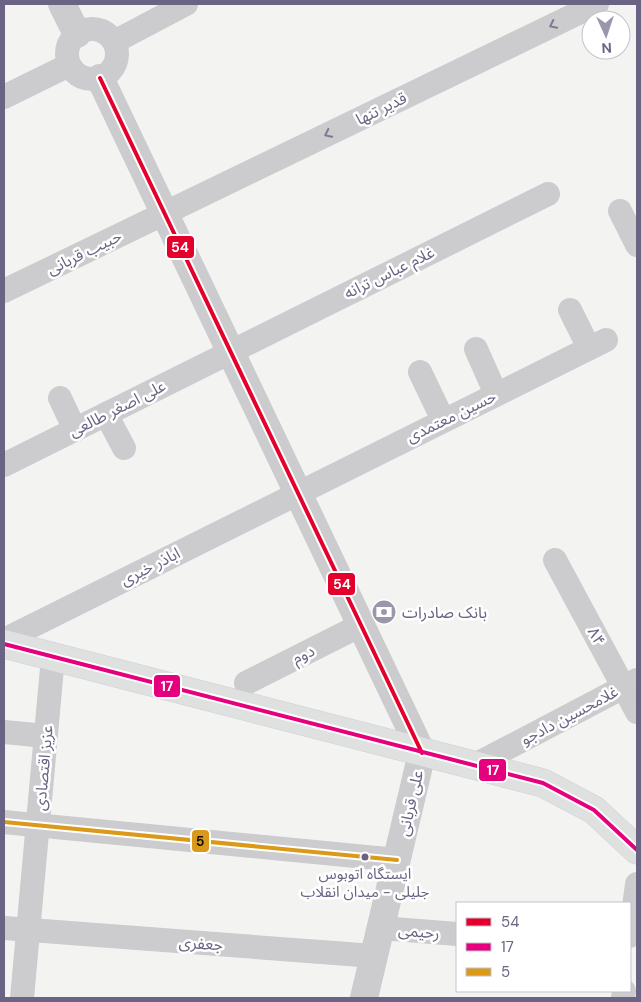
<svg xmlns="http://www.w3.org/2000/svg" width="641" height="1002" font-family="'DM Sans','Noto Sans Arabic',sans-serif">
<rect width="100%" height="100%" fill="#f3f4f2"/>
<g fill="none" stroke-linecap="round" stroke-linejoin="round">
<defs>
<path id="secondary" d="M4 644 543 783 594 810 637 850"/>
</defs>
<use href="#secondary" stroke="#d0cfd1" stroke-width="29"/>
<g stroke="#cccbcd" stroke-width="24">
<circle cx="92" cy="54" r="25"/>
<path d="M114 42 186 4"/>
<path d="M4 97 69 65"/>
<path d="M620 211 637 245"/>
<path d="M4 291 597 4"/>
<path d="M570 310 589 348"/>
<path d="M476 349 496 394"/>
<path d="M420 372 443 420"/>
<path d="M60 398 75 430"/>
<path d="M106 414 124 448"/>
<path d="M4 465 548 194"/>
<path d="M555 560 637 712"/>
<path d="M4 640 606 340"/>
<path d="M246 683 361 625"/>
<path d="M4 732 46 736"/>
<path d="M475 765 637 680"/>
<path d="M4 822 397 860"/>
<path d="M4 928 374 956"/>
<path d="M381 928 457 934"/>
<path d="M630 936 637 884"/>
<path d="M22 998 53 657"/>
<path d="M623 998 624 991"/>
</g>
<g stroke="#cccbcd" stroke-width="28">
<path d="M62 4 77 34"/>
<path d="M100 78 422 753 364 998"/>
</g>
<use href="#secondary" stroke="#dfe0e0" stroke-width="28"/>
<defs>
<path id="bus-1" d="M100 78 422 753"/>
<path id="bus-2" d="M4 644 543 783 594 810 637 850"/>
<path id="bus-3" d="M4 822 397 860"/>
</defs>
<use href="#bus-1" stroke="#fff" stroke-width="8"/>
<use href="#bus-2" stroke="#fff" stroke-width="8"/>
<use href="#bus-3" stroke="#fff" stroke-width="8"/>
<use href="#bus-1" stroke="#e4002b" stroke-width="4"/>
<use href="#bus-2" stroke="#e5007d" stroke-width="4"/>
<use href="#bus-3" stroke="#db991a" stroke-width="4"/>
</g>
<defs><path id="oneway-chevron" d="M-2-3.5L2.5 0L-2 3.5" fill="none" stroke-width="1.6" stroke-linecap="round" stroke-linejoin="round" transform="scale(1.25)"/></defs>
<g stroke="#7e7892">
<use href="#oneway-chevron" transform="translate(553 25) rotate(154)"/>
<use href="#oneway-chevron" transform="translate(328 134) rotate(154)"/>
</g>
<defs>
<symbol id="bank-disc" viewBox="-11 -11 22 22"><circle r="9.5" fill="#9b96aa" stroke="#fff"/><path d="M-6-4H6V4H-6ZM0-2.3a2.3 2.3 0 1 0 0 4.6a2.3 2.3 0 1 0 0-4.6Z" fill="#fff"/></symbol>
</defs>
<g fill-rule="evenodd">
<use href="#bank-disc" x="370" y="598" width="28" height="28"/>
</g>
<circle fill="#6b6383" stroke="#fff" stroke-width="2" cx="365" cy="857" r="4.5"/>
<g text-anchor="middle" stroke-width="5" stroke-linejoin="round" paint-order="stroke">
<g font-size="15" fill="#6b6383" stroke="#fff">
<text x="365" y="879">ایستگاه اتوبوس<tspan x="365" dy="18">جلیلی - میدان انقلاب</tspan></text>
</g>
<g font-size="16" fill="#6b6383" stroke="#fff">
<text transform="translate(381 108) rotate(-26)" y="6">قدیر تنها</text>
<text transform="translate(84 252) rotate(-26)" y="6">حبیب قربانی</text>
<text transform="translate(389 272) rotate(-26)" y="6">غلام عباس ترانه</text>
<text transform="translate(117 408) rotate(-27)" y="6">علی اصغر طالعی</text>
<text transform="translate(451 416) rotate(-26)" y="6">حسین معتمدی</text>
<text transform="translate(150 566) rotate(-27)" y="6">اباذر خیری</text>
<text transform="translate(597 636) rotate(61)" y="6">۸۴</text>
<text transform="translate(303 654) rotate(-26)" y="6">دوم</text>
<text transform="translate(569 715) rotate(-28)" y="6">غلامحسین دادجو</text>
<text transform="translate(43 768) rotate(-85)" y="6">عزیز اقتصادی</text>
<text transform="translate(410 803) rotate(-77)" y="6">علی قربانی</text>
<text transform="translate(419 931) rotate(5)" y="6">رحیمی</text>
<text transform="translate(201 943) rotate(4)" y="6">جعفری</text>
</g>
<g font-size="16" fill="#6b6383" stroke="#fff" text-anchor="start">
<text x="402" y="618">بانک صادرات</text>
</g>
</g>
<g stroke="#fff" stroke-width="2">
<rect x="166" y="235" width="29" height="24" rx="5" fill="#e4002b"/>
<rect x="327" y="572" width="29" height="24" rx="5" fill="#e4002b"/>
<rect x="153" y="674" width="28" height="24" rx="5" fill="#e5007d"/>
<rect x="478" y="758" width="29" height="24" rx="5" fill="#e5007d"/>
<rect x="191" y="829" width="19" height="24" rx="5" fill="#db991a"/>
</g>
<g font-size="14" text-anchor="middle" font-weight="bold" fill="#fff">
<text x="180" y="252">54</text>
<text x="342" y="589">54</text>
<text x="167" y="691">17</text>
<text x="493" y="775">17</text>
</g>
<g font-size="14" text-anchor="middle" font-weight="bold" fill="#111">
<text x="200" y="846">5</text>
</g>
<rect width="641" height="1002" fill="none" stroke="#6b6383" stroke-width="10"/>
<rect x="456" y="902" width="175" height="90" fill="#ffffff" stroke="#c4c1cd"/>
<rect x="466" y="918" width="25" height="8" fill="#e4002b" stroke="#c4c1cd"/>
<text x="501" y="927" font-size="15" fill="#6b6383">54</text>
<rect x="466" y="943" width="25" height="8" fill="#e5007d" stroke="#c4c1cd"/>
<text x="501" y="952" font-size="15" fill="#6b6383">17</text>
<rect x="466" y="968" width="25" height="8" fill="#db991a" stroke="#c4c1cd"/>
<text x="501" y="977" font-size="15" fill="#6b6383">5</text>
<g transform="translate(606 35) rotate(177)"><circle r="24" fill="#ffffff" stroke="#c4c1cd"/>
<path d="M0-4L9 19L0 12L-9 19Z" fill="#9b96aa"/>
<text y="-8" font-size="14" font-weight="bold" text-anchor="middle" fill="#6b6383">N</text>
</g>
</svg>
